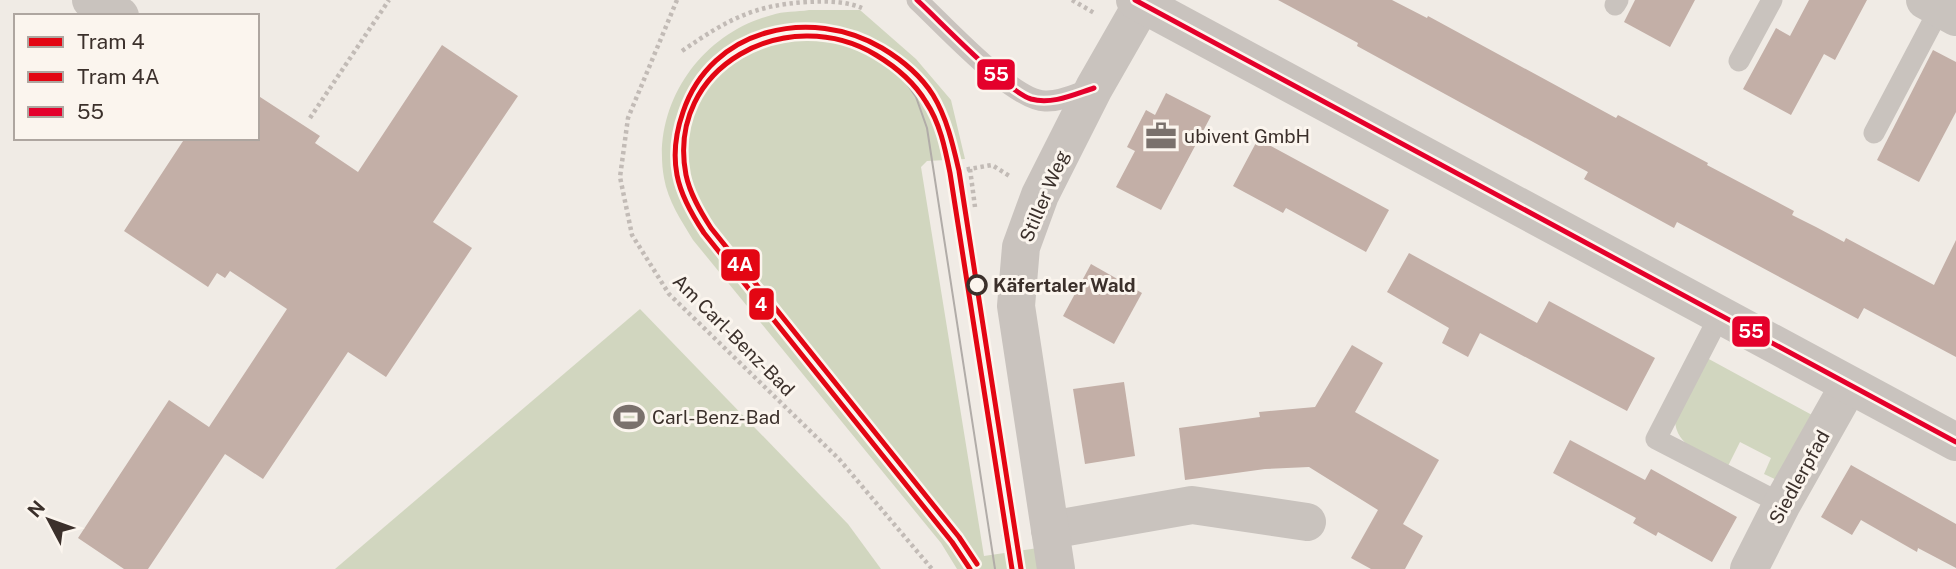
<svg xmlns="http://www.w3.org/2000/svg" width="1956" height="569" font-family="'Public Sans',sans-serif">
<rect width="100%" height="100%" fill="#f0ebe5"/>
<g fill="#d1d6bf">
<path d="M809 10H860L916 59 951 100 965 159 927 161 921 167 984 556 1045 547 1048 569H957L941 543 693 240C681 220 668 201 664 178 651 105 701 33 772 15 783 11 797 12 809 10Z"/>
<path d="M640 309 848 524 881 569H335Z"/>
<path d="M1707 358 1812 415 1779 481 1764 474 1771 458 1740 442 1728 466C1706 455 1674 447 1675 418Z"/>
</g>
<g fill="#c3afa7">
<path d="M1278 0H1392L1427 18 1428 16 1616 118 1618 115 1708 163 1707 165 1794 211 1792 215 1816 227 1844 242 1846 238 1934 285 1956 240V357L1864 308 1858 319 1677 222 1674 228 1584 179 1588 172 1357 46 1358 43Z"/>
<path d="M1635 0H1695L1670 47 1624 22Z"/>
<path d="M1809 0H1867L1835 60 1824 54 1791 115 1743 89 1776 28 1790 36Z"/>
<path d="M442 45 518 96 433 222 472 248 386 377 348 352 263 479 225 454 148 569H124L78 538 169 400 209 427 287 309 230 271 225 278 217 273 208 287 124 231 185 138H257V95L320 136 315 143 358 172Z"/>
<path d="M1933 50 1956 62V112L1919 182 1877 160Z"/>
<path d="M1166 93 1211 116 1161 210 1116 187 1135 151 1127 147 1146 110 1155 115Z"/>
<path d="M1258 139 1389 210 1366 252 1286 208 1283 213 1233 186Z"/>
<path d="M1409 253 1537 323 1549 301 1655 358 1627 411 1480 333 1468 357 1442 343 1449 328 1387 292Z"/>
<path d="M1091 264 1142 293 1114 344 1063 316Z"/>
<path d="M1352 345 1383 363 1355 412 1439 460 1403 524 1423 536 1405 569H1371L1351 558 1378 510 1309 467 1265 469 1185 480 1179 428 1260 417 1259 412 1315 407Z"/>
<path d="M1124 382 1135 456 1085 464 1073 389Z"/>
<path d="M1570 440 1645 480 1651 469 1737 517 1712 562 1658 532 1656 536 1633 523 1636 518 1553 473Z"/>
<path d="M1851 465 1956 524V568L1918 548 1917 552 1861 520 1852 535 1821 517Z"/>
</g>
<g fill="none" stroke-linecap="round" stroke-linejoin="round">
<g stroke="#c2bbb6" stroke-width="4.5" stroke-dasharray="3.5 3.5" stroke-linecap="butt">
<path d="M677 0 628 118 620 177 632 235 669 294 839 459 932 569"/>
<path d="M1072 0 1096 14"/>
<path d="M682 51C727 20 753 5 808 2 826 1 845 1 862 8"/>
<path d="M310 118 389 0"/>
<path d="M970 169 975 207"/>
<path d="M946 173 992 165 1011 177"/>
<path d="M1002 537 1015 535"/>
</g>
<g stroke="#c9c3be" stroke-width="21">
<path d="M917 0C944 25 1012 100 1045 101 1061 102 1078 93 1093 88"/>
<path d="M1615 5 1618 0"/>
<path d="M1739 61 1772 0"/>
<path d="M1874 133 1940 8"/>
<path d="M1719 317 1656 439 1782 504"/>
</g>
<g stroke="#c9c3be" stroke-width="38">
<path d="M91 0 120 16"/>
<path d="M1925 0 1956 17"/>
<path d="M1050 530 1192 505 1307 522"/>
<path d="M1056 569 1016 306 1021 247 1040 195 1094 88 1142 4"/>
<path d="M1749 569 1782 504 1849 385"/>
</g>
<path stroke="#c9c3be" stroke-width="38" d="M1135 0 1956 442"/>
<path stroke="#b1aca8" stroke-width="2" d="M805 27 847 35 870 46 897 69 916 97 927 128 995 569"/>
<defs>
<g id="bus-1">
<path d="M917 0C940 21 1006 91 1031 99 1052 105 1075 94 1094 88"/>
<path d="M1135 0 1956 442"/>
</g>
</defs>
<use href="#bus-1" stroke="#fbf5ee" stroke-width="10"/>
<use href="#bus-1" stroke="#e4002b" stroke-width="5"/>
<defs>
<path id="tram-1" d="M970 569 952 542 704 233C692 215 681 196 677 175 673 154 676 132 683 112 711 28 811 6 882 48 902 60 921 76 933 95 947 118 953 145 959 171L1021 569"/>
<path id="tram-2" d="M977 564 959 537 711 228C700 211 690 194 686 175 665 66 788 2 876 55 896 67 914 82 926 102 940 123 945 148 950 173L1012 569"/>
</defs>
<use href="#tram-1" stroke="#fbf5ee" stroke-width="10"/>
<use href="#tram-2" stroke="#fbf5ee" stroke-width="10"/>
<use href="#tram-1" stroke="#e30613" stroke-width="5"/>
<use href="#tram-2" stroke="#e30613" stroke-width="5"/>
</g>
<defs>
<symbol id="office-bare" viewBox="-9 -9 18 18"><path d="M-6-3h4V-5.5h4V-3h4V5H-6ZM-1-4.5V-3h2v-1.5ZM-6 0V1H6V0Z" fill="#7a716c" stroke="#fbf5ee" stroke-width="2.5" paint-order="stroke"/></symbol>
<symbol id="stadium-bare" viewBox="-9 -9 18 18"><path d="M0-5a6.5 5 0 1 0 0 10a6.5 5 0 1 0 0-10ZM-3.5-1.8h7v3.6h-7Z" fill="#7a716c" stroke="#fbf5ee" stroke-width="2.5" paint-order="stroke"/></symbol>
</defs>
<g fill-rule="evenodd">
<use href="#office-bare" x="1139" y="114" width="44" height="44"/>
<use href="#stadium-bare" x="607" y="395" width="44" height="44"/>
</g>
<circle fill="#fbf5ee" stroke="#3b302b" stroke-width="3.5" cx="977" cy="285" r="9"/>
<g text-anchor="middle" stroke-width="6" stroke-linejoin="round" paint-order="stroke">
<g font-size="19" fill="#3b302b" stroke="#fbf5ee" text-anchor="start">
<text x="1184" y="143">ubivent GmbH</text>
<text x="652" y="424">Carl-Benz-Bad</text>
</g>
<g font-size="19" fill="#3b302b" stroke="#fbf5ee">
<text transform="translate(1044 196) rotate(-67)" y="7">Stiller Weg</text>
<text transform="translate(734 335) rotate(45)" y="7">Am Carl-Benz-Bad</text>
<text transform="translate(1799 477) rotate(-61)" y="7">Siedlerpfad</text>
</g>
<g font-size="19" font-weight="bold" fill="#3b302b" stroke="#fbf5ee" text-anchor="start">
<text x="993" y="292">Käfertaler Wald</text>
</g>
</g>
<g stroke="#fbf5ee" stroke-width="2.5">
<rect x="976" y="58" width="40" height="33" rx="7" fill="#e4002b"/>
<rect x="720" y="248" width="41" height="34" rx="7" fill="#e30613"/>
<rect x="748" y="287" width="27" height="34" rx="7" fill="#e30613"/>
<rect x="1731" y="315" width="40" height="33" rx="7" fill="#e4002b"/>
</g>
<g font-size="19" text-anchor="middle" font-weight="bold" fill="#fff">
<text x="996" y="81">55</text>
<text x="740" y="271">4A</text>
<text x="761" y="311">4</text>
<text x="1751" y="338">55</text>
</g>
<rect x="14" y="14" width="245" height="126" fill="#fbf5ee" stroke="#aea6a0" stroke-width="2"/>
<rect x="28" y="37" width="35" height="10" fill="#e30613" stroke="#aea6a0" stroke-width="2"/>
<text x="77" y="49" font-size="21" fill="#3b302b">Tram 4</text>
<rect x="28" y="72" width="35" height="10" fill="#e30613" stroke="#aea6a0" stroke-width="2"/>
<text x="77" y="84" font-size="21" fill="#3b302b">Tram 4A</text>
<rect x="28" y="107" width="35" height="10" fill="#e4002b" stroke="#aea6a0" stroke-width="2"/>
<text x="77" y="119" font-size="21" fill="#3b302b">55</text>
<g transform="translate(49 520) rotate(311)" stroke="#fbf5ee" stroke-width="5" paint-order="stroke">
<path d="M0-5L12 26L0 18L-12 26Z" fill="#3b302b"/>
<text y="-10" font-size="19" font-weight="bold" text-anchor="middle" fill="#3b302b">N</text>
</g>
</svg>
